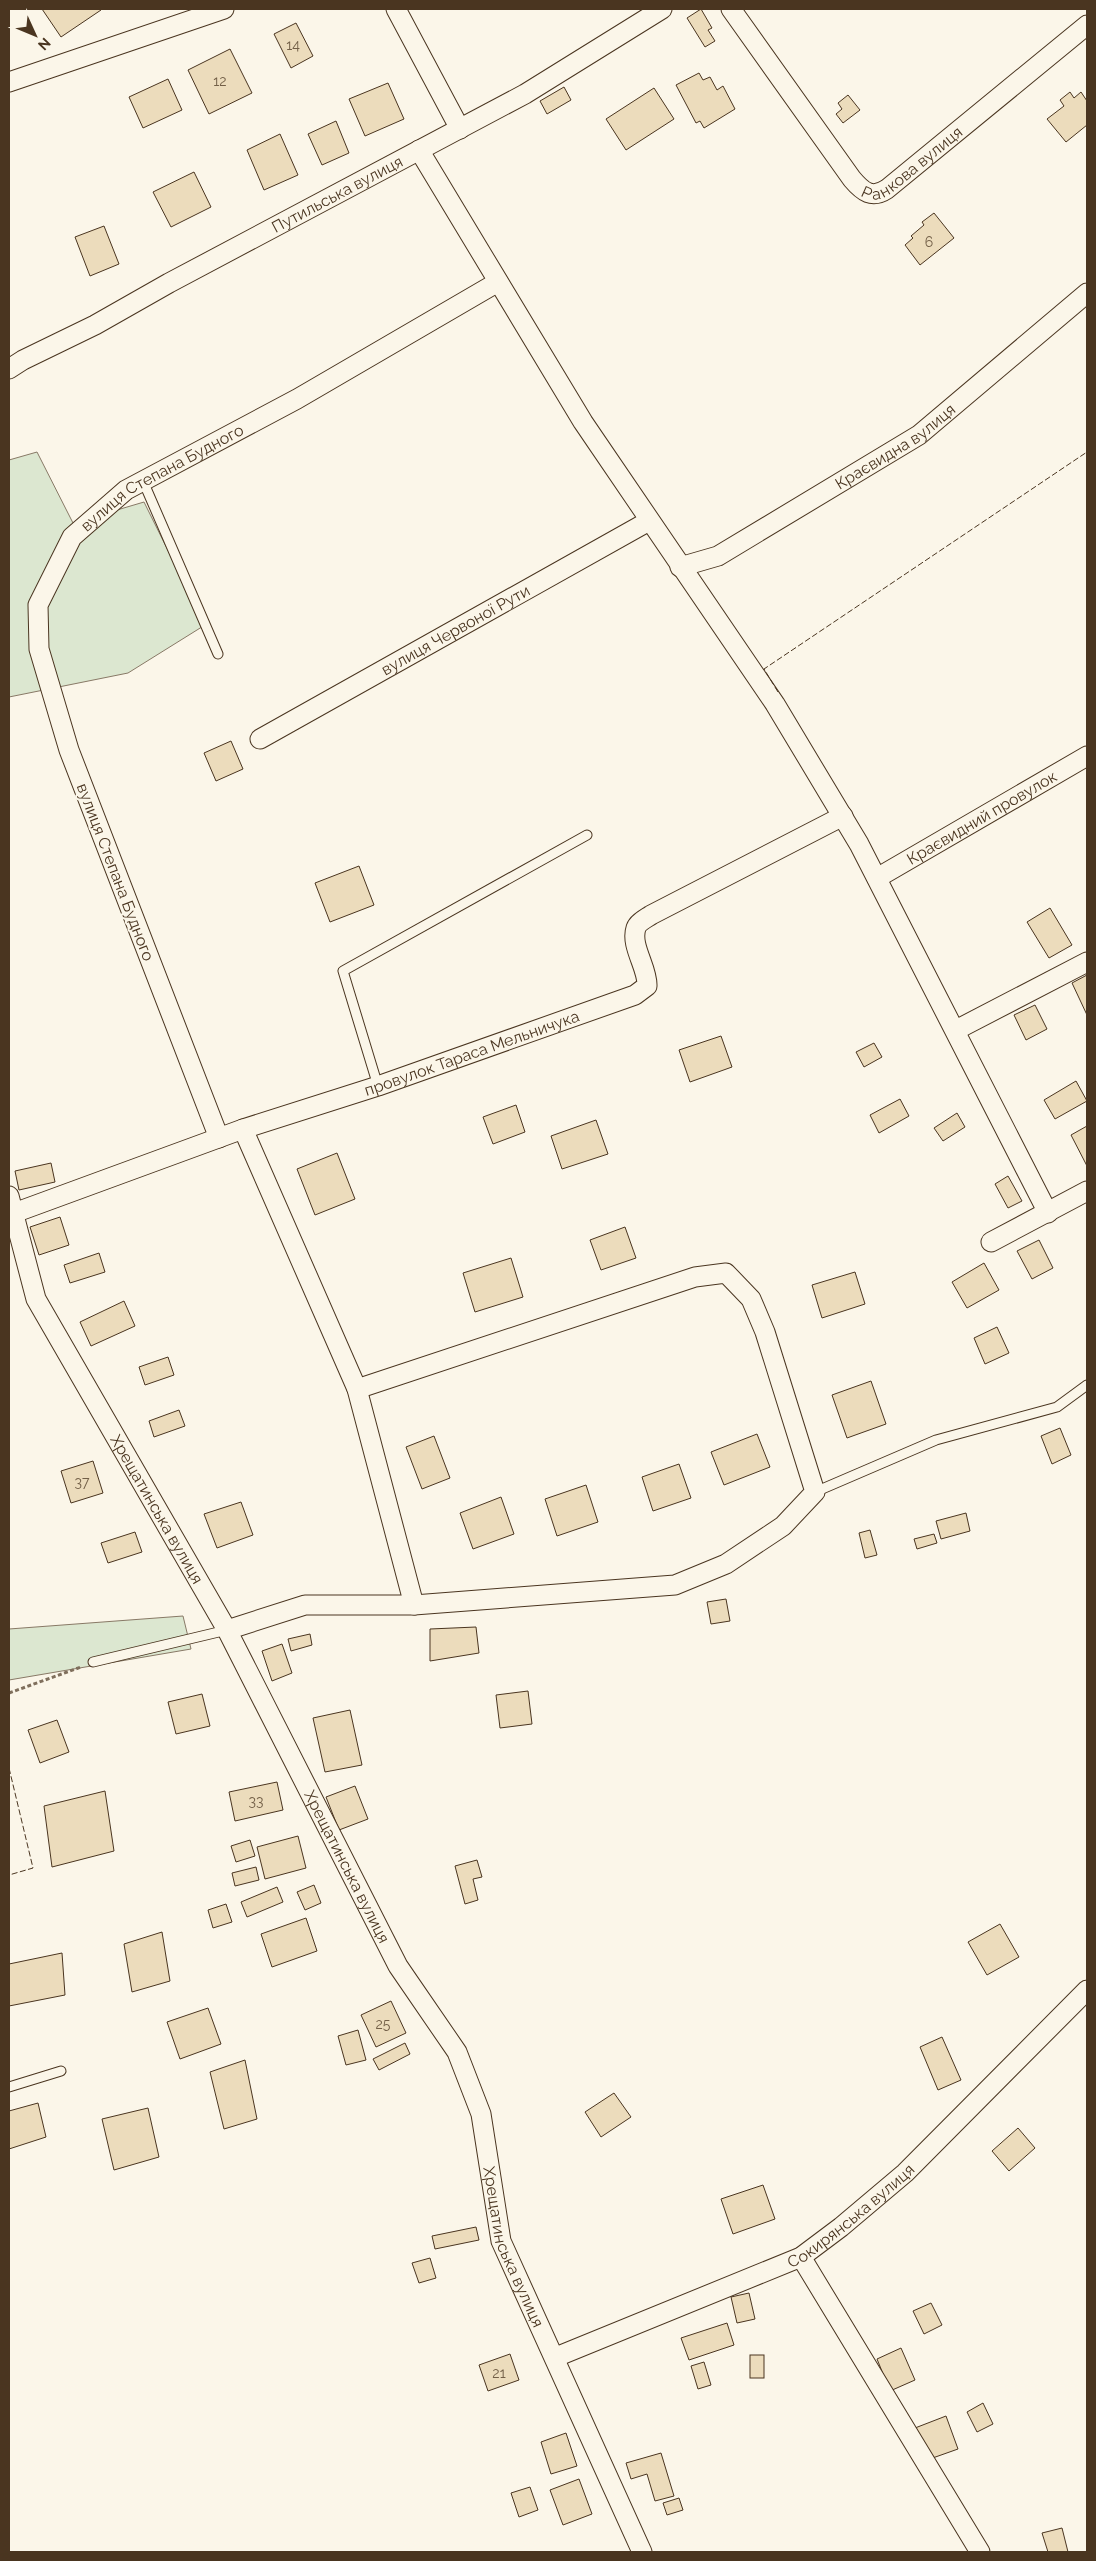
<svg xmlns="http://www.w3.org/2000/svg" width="1096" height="2561" font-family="Raleway,sans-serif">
<rect width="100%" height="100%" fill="#fbf6e9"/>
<g fill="#dce7d0" stroke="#887966">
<path d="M37 452 73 523 144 502 205 625 128 673 9 697V460Z"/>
<path d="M183 1616 191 1649 9 1680V1629Z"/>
</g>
<g fill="#ecdcbc" stroke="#4a3520">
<path d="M42 9H100L101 10 61 37Z"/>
<path d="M701 9 712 28 708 30 715 41 705 47 687 18Z"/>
<path d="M296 23 313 56 291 68 274 34Z"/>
<path d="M230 49 252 93 209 114 188 70Z"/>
<path d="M699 73 703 80 710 77 717 90 723 86 735 109 704 128 700 121 696 123 676 85Z"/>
<path d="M168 79 182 110 143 128 129 97Z"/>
<path d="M388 83 404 119 365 136 349 99Z"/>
<path d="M564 87 571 100 547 114 540 101Z"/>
<path d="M654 88 674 119 626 150 606 119Z"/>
<path d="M1070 92 1074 98 1081 92 1087 101V125L1066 142 1047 119 1064 106 1060 100Z"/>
<path d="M848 95 860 110 843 123 836 114 842 109 838 103Z"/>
<path d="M336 121 349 153 322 165 308 134Z"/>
<path d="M280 134 298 175 264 190 247 150Z"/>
<path d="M194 172 211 207 171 227 153 192Z"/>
<path d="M934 213 954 238 920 265 905 245 913 238 911 236 924 225 922 222Z"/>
<path d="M104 226 119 264 90 276 75 237Z"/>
<path d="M231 741 243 769 216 781 204 753Z"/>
<path d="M359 866 374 905 330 922 315 883Z"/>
<path d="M1050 908 1072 945 1049 958 1027 922Z"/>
<path d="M1087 975V1015L1072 983Z"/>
<path d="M1035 1005 1047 1029 1026 1040 1014 1015Z"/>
<path d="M721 1036 732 1067 690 1082 679 1050Z"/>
<path d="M874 1043 882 1057 864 1067 856 1052Z"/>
<path d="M1076 1081 1087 1101 1055 1119 1044 1100Z"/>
<path d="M900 1099 909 1116 879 1133 870 1115Z"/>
<path d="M516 1105 525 1132 493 1144 483 1117Z"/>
<path d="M957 1113 965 1127 943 1141 934 1128Z"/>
<path d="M596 1120 608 1154 562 1169 551 1136Z"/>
<path d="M1087 1126V1166L1071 1135Z"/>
<path d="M337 1153 355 1199 315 1215 297 1169Z"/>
<path d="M51 1163 55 1182 19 1190 15 1171Z"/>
<path d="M1008 1176 1022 1201 1008 1208 995 1184Z"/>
<path d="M60 1217 69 1245 39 1255 30 1227Z"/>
<path d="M625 1227 636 1258 601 1270 590 1240Z"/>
<path d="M1039 1240 1053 1268 1032 1279 1017 1251Z"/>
<path d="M99 1253 105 1272 70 1283 64 1265Z"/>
<path d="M511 1258 523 1297 475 1312 463 1273Z"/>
<path d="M984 1263 999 1290 967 1308 952 1282Z"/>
<path d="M855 1272 865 1304 822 1318 812 1285Z"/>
<path d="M124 1301 135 1326 91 1346 80 1322Z"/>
<path d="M997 1327 1009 1353 985 1364 974 1338Z"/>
<path d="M168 1357 174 1375 145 1385 139 1367Z"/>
<path d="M871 1381 886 1424 847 1438 832 1395Z"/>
<path d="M179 1410 185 1426 154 1437 149 1421Z"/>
<path d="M1060 1428 1071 1455 1052 1464 1041 1436Z"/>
<path d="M757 1434 770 1467 724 1485 711 1452Z"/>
<path d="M434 1436 450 1478 422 1489 406 1447Z"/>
<path d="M93 1461 103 1493 71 1503 61 1471Z"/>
<path d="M679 1464 691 1498 653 1511 642 1477Z"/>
<path d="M586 1485 598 1522 557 1536 545 1499Z"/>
<path d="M501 1497 514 1534 473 1549 460 1513Z"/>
<path d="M241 1502 253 1535 217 1548 204 1514Z"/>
<path d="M966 1513 970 1531 941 1539 936 1521Z"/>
<path d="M870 1530 877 1555 865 1558 859 1533Z"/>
<path d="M135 1532 142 1552 108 1563 101 1543Z"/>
<path d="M934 1534 937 1543 917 1549 914 1539Z"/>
<path d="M726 1599 730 1621 711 1624 707 1602Z"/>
<path d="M476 1627 479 1653 430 1661V1629Z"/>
<path d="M310 1634 312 1645 291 1651 288 1639Z"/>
<path d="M282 1644 292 1673 272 1681 262 1651Z"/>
<path d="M528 1691 532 1724 500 1728 496 1695Z"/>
<path d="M202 1694 210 1726 176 1734 168 1702Z"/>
<path d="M350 1710 362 1765 325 1772 313 1718Z"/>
<path d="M57 1720 69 1752 40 1763 28 1730Z"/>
<path d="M277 1782 283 1810 235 1821 229 1792Z"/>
<path d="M355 1786 368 1819 339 1830 326 1797Z"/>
<path d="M105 1791 114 1851 52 1867 44 1806Z"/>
<path d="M298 1836 306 1868 265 1879 257 1847Z"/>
<path d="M250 1840 255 1856 236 1862 231 1846Z"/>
<path d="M477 1860 482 1877 473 1879 478 1900 465 1904 455 1866Z"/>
<path d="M256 1867 259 1880 235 1886 232 1873Z"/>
<path d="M314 1885 321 1903 305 1910 297 1892Z"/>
<path d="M277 1887 283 1902 247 1917 241 1902Z"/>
<path d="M226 1904 232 1922 213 1928 208 1910Z"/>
<path d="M306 1918 317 1951 272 1967 261 1934Z"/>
<path d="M1000 1924 1019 1957 987 1975 968 1942Z"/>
<path d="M162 1932 170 1981 132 1992 124 1944Z"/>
<path d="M62 1953 65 1995 9 2006V1964Z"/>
<path d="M391 2001 406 2033 376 2047 361 2015Z"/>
<path d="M208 2008 221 2044 180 2059 167 2022Z"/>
<path d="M358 2030 366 2060 346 2065 338 2036Z"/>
<path d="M942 2037 961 2080 938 2090 920 2047Z"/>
<path d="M405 2043 410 2054 379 2070 373 2059Z"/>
<path d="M245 2060 257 2119 224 2129 210 2072Z"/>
<path d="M614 2093 631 2117 601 2137 585 2112Z"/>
<path d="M38 2103 46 2137 9 2149V2111Z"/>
<path d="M148 2108 159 2157 114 2170 102 2119Z"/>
<path d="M1018 2128 1035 2148 1009 2171 992 2151Z"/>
<path d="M763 2185 775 2219 733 2234 721 2199Z"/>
<path d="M476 2227 479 2240 435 2249 432 2236Z"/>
<path d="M430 2258 436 2278 419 2283 412 2263Z"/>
<path d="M749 2293 755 2319 737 2323 731 2297Z"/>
<path d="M931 2303 942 2325 924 2334 913 2311Z"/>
<path d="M727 2323 734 2345 689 2360 681 2338Z"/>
<path d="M901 2348 915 2380 890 2391 877 2359Z"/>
<path d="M510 2354 519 2380 488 2391 479 2365Z"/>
<rect x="750" y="2355" width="14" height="23"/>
<path d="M704 2362 711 2385 698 2389 691 2366Z"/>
<path d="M983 2403 993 2424 977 2432 967 2412Z"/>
<path d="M946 2416 958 2449 927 2460 915 2428Z"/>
<path d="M566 2433 577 2466 551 2474 541 2442Z"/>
<path d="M661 2453 674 2496 655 2501 647 2474 631 2479 626 2463Z"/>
<path d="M579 2479 592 2514 563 2525 550 2490Z"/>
<path d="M530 2487 538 2510 519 2517 511 2493Z"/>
<path d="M679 2498 683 2510 667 2515 663 2503Z"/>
<path d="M1062 2528 1068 2552H1048L1042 2533Z"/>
</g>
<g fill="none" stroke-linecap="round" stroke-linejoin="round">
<defs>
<g id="service">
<path d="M143 481 218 654"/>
<path d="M378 1086 343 971 587 835"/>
<path d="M815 1492 936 1440 1057 1407 1087 1385"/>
<path d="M93 1662 227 1630"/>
<path d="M9 2087 61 2071"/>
</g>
<g id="minor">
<path d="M396 9 460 129"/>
<path id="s1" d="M731 9 852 179C863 192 872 199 887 189L1087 25"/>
<path d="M9 82 224 9"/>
<path d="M419 150 583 422 775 704 859 844 1048 1213"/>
<path id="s2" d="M9 369 23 360 95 325 169 283 525 94 662 9"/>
<path id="s3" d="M680 567 718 556 919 435 1087 293"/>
<path id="s4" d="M260 739 649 521"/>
<path id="s5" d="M877 878 1087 756"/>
<path d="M956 1030 1087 962"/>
<path d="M243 1129 357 1389 414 1605"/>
<path id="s6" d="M219 1138 69 750 39 649 38 605 72 537 126 490 297 399 498 282"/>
<path id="s7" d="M9 1196 36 1299 227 1630 398 1966 457 2052 481 2114 501 2241 642 2552"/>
<path id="s8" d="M14 1213 243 1129 378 1086 635 995 647 986C648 968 630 946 636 928 638 922 647 918 651 915L843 816"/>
<path d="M991 1242 1087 1191"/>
<path d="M227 1630 305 1605H414L675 1585 726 1564 783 1526 815 1492 765 1332 751 1299 726 1273 695 1277 357 1389"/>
<path d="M801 2257 980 2552"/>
<path id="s9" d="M556 2357 801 2257 841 2227 905 2173 1087 1990"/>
</g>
</defs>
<use href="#service" stroke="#4a3520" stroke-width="11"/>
<use href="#minor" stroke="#4a3520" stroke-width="21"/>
<path stroke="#7f6f5c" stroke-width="3" stroke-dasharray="4 2.5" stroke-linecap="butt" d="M9 1693 81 1667"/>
<use href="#service" stroke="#fbf6e9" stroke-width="9"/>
<use href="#minor" stroke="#fbf6e9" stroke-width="19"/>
<g stroke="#4a3520" stroke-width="1" stroke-dasharray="6 2.5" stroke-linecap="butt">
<path d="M778 692 764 669 1087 452"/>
<path d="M9 1768 33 1868 9 1875"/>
</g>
</g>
<g text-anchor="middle" stroke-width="4" stroke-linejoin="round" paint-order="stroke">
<g font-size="14" fill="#725f47">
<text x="293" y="50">14</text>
<text x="220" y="86">12</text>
<text x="929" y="247">6</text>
<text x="82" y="1487">37</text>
<text x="256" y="1806">33</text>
<text x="383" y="2029">25</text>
<text x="499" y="2378">21</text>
</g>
<g font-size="16" fill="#4a3520" stroke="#fbf6e9">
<text dy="6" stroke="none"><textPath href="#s1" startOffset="284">Ранкова вулиця</textPath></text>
<text dy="6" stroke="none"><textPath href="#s2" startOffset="372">Путильська вулиця</textPath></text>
<text dy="6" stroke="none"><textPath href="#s3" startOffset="248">Краєвидна вулиця</textPath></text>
<text dy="6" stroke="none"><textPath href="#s6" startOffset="750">вулиця Степана Будного</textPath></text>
<text dy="6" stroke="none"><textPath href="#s4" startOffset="224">вулиця Червоної Рути</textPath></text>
<text dy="6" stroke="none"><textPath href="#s5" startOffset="121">Краєвидний провулок</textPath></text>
<text transform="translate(116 872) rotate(69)" y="6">вулиця Степана Будного</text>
<text dy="6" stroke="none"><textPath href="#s8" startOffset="485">провулок Тараса Мельничука</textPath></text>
<text dy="6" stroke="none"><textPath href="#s7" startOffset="349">Хрещатинська вулиця</textPath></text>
<text dy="6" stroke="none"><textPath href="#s7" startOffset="754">Хрещатинська вулиця</textPath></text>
<text dy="6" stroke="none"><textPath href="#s9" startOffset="329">Сокирянська вулиця</textPath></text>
<text dy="6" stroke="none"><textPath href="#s7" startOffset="1174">Хрещатинська вулиця</textPath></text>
</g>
</g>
<rect width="1096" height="2561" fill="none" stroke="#4a3520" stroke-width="20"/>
<g transform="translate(35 35) rotate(134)" stroke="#fbf6e9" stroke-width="4" paint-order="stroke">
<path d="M0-4L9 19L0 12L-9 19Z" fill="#4a3520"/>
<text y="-8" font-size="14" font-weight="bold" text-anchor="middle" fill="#4a3520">N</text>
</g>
</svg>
